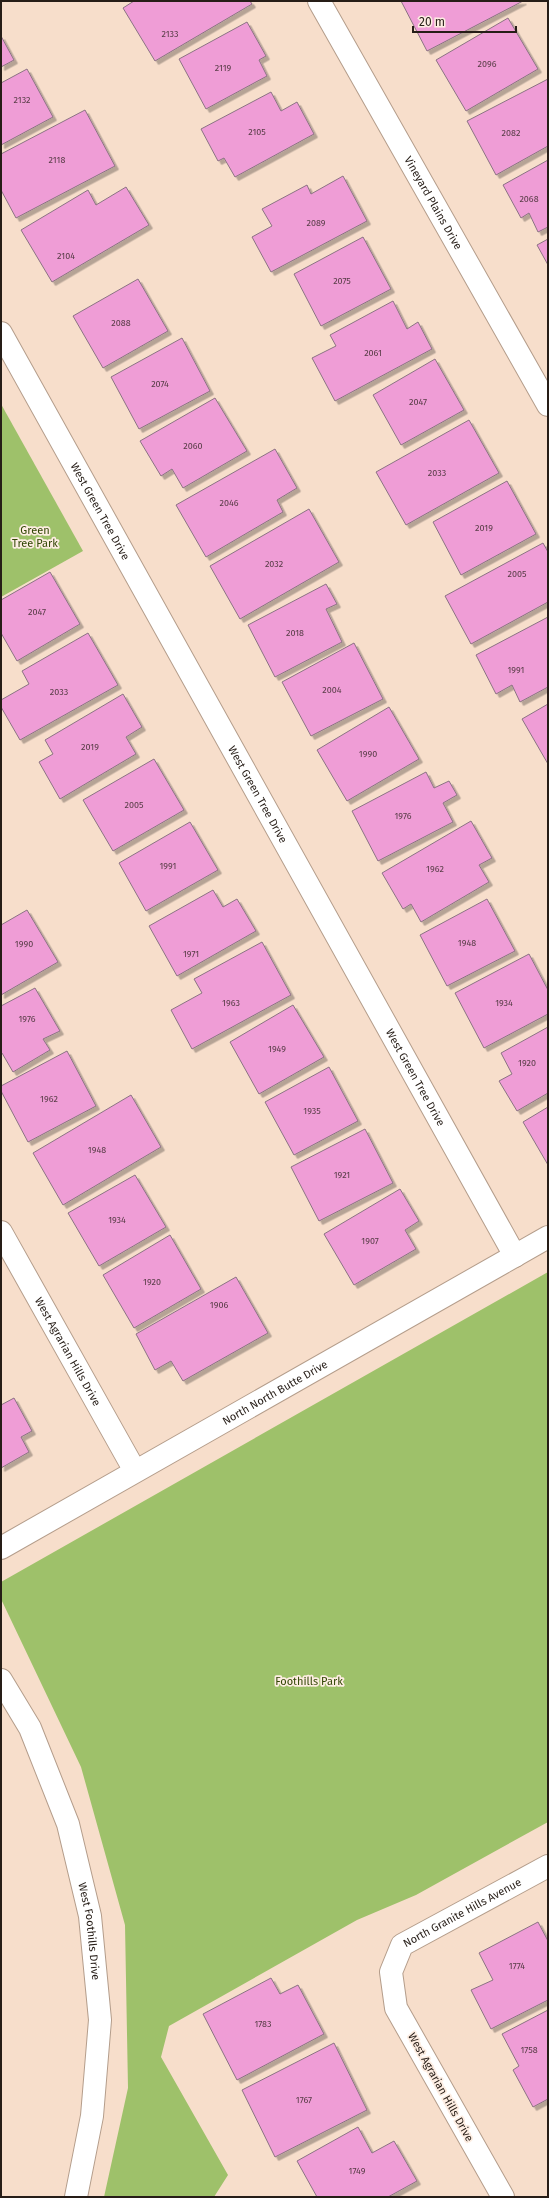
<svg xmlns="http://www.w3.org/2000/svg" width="549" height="2198" font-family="'Fira Sans',sans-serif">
<defs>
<filter id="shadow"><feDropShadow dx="3.5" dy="3.5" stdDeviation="0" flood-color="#0004"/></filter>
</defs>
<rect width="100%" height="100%" fill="#f7decb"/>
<g fill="#9ec16a">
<path d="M1 404 83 551 1 597Z"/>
<path d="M548 1272V1822L416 1895 357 1920 169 2026 161 2057 228 2175 214 2197H104L128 2088 125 1925 81 1767 1 1599V1582Z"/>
</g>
<g fill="#ef9dd6" stroke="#8b7383" filter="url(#shadow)">
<path d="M134 1H250L252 4 155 61 123 8Z"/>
<path d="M401 1H523L427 51Z"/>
<path d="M508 18 538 69 466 111 436 60Z"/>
<path d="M247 22 266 56 259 60 267 76 206 109 179 59Z"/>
<path d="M1 36 14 60 1 67Z"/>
<path d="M27 69 53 117 1 145V83Z"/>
<path d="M548 79V146L496 175 467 121Z"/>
<path d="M271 92 281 111 297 102 314 134 235 177 224 158 218 161 201 129Z"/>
<path d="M85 110 115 166 16 218 1 190V154Z"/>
<path d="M548 160V227L538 232 529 213 521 218 503 185Z"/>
<path d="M343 176 367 221 271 272 252 237 272 226 262 209 307 185 311 194Z"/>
<path d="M126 187 149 225 52 282 21 230 88 190 96 205Z"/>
<path d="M363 237 391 289 321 326 294 274Z"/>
<path d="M548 239V265L537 245Z"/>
<path d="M138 279 168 331 103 368 73 316Z"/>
<path d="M393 301 407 329 418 322 432 349 335 401 312 358 336 346 330 335Z"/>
<path d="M182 338 210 391 139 429 111 377Z"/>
<path d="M435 359 464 410 401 445 373 395Z"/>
<path d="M215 398 247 451 183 488 172 469 161 476 140 441Z"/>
<path d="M469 420 499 473 406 525 376 472Z"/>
<path d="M275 449 297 488 277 500 283 512 206 557 176 505Z"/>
<path d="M507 481 536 534 461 575 433 522Z"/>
<path d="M309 509 339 562 240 619 210 566Z"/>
<path d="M543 543 548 552V602L471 644 445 596Z"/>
<path d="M50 572 80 624 17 661 1 633V600Z"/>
<path d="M326 584 337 604 326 609 342 642 275 677 248 625Z"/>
<path d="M548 617V687L520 702 512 685 496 694 476 655Z"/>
<path d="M88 633 118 685 20 740 1 707V700L29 684 22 671Z"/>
<path d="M354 643 383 699 311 736 282 682Z"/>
<path d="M123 694 142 727 126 737 136 754 60 799 39 762 53 754 45 740Z"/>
<path d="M548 704V764L522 719Z"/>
<path d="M389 707 419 759 347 801 317 750Z"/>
<path d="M154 759 184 810 113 851 83 800Z"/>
<path d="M426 772 434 788 449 781 457 795 443 803 453 822 378 861 352 811Z"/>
<path d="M471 821 492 858 479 865 489 882 421 922 411 904 403 909 382 873Z"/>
<path d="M190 822 218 870 146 911 119 863Z"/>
<path d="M213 890 223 907 237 899 256 931 177 976 149 926Z"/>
<path d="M487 899 515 951 447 986 420 935Z"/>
<path d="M27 910 58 962 1 995V925Z"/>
<path d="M262 942 291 995 192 1049 171 1010 202 993 194 979Z"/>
<path d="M529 954 548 990V1014L484 1048 455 993Z"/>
<path d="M35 988 60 1031 43 1039 50 1050 13 1072 2 1053H1V1006Z"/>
<path d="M293 1005 324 1057 259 1094 230 1042Z"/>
<path d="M548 1027V1093L517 1111 499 1081 512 1074 501 1053Z"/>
<path d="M67 1051 96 1106 28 1142 1 1091V1086Z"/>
<path d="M329 1067 358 1121 294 1155 265 1102Z"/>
<path d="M131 1095 161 1147 63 1205 33 1153Z"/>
<path d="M548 1107V1165L523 1122Z"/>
<path d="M365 1129 393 1183 319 1221 291 1167Z"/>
<path d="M135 1175 166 1227 99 1266 68 1213Z"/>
<path d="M400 1189 419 1221 405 1230 416 1249 354 1285 324 1234Z"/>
<path d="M170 1235 201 1289 134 1328 103 1275Z"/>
<path d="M236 1277 268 1333 183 1381 171 1361 155 1370 136 1334Z"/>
<path d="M14 1398 32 1431 21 1437 29 1452 1 1468V1405Z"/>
<path d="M538 1922 548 1941V2000L491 2029 471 1990 493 1980 479 1953Z"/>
<path d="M271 1978 280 1994 298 1985 324 2034 237 2080 203 2014Z"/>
<path d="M548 2010V2099L533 2107 513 2070 519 2066 502 2034Z"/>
<path d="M334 2043 367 2110 275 2157 242 2090Z"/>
<path d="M358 2127 372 2153 394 2141 417 2181 388 2197H317L297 2161Z"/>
</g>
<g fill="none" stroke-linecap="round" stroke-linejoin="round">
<defs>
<g id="street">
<path id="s1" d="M319 1 548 405"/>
<path id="s2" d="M1 333 515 1256"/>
<path id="s3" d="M1 1232 135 1471"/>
<path id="s4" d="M1 1548 548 1237"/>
<path id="s5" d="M1 1680 30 1728 68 1824 90 1916 100 2020 92 2116 76 2197"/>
<path id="s6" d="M503 2197 396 2008 391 1972 402 1945 548 1866"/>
</g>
</defs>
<use href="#street" stroke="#b49d8b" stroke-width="24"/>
<use href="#street" stroke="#fff" stroke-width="22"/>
</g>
<g text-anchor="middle" stroke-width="3.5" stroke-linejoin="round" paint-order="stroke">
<g font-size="9" fill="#583d47">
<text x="170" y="37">2133</text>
<text x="487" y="67">2096</text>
<text x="223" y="71">2119</text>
<text x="22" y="103">2132</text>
<text x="257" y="135">2105</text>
<text x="511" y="136">2082</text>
<text x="57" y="163">2118</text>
<text x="529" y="202">2068</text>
<text x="316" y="226">2089</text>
<text x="66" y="259">2104</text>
<text x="342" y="284">2075</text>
<text x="121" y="326">2088</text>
<text x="373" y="356">2061</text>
<text x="160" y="387">2074</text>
<text x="418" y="405">2047</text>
<text x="193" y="449">2060</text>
<text x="437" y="476">2033</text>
<text x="229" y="506">2046</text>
<text x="484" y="531">2019</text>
<text x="274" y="567">2032</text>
<text x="517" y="577">2005</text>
<text x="37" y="615">2047</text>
<text x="295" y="636">2018</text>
<text x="516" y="673">1991</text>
<text x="332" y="693">2004</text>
<text x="59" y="695">2033</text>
<text x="90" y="750">2019</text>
<text x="368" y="757">1990</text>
<text x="134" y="808">2005</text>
<text x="403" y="819">1976</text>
<text x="168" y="869">1991</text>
<text x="435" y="872">1962</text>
<text x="467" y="946">1948</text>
<text x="24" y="947">1990</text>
<text x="191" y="957">1971</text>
<text x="231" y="1006">1963</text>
<text x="504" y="1006">1934</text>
<text x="27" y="1022">1976</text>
<text x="277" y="1052">1949</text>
<text x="527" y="1066">1920</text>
<text x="49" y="1102">1962</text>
<text x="312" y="1114">1935</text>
<text x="97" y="1153">1948</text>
<text x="342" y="1178">1921</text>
<text x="117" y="1223">1934</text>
<text x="370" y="1244">1907</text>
<text x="152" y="1285">1920</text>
<text x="219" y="1308">1906</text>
<text x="517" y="1969">1774</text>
<text x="263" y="2027">1783</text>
<text x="529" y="2053">1758</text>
<text x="304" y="2103">1767</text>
<text x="357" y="2174">1749</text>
</g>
<g font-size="11" fill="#261d17" stroke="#fdede2">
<text dy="4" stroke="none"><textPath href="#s1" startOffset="232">Vineyard Plains Drive</textPath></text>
<text dy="4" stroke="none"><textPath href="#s2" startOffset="204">West Green Tree Drive</textPath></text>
<text dy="4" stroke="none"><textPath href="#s2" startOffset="528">West Green Tree Drive</textPath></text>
<text dy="4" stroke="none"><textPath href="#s2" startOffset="852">West Green Tree Drive</textPath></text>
<text dy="4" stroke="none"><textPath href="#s3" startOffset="137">West Agrarian Hills Drive</textPath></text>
<text dy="4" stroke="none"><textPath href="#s4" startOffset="315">North North Butte Drive</textPath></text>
<text dy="4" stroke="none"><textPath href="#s6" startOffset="351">North Granite Hills Avenue</textPath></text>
<text dy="4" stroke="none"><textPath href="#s5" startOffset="269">West Foothills Drive</textPath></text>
<text transform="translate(441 2087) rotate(61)" y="4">West Agrarian Hills Drive</text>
</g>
<g font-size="11" fill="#314604" stroke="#fdede2">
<text x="35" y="534">Green<tspan x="35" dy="13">Tree Park</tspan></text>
<text x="309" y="1685">Foothills Park</text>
</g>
</g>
<rect width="549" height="2198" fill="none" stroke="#261d17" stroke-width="4"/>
<path d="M413 26v6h103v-6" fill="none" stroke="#261d17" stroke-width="2"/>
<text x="419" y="26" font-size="12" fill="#261d17" stroke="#fdede2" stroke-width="3" paint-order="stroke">20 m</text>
</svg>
